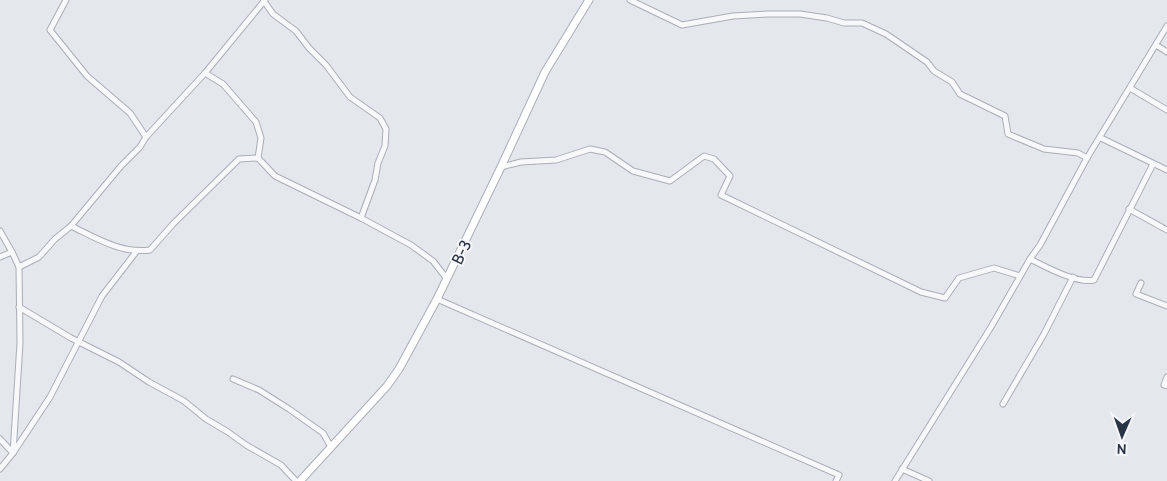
<svg xmlns="http://www.w3.org/2000/svg" width="1167" height="481" font-family="Cabin,sans-serif">
<rect width="100%" height="100%" fill="#e4e7ec"/>
<g fill="none" stroke-linecap="round" stroke-linejoin="round">
<defs>
<g id="minor">
<path d="M66 0 50 30 87 76 130 113 146 137"/>
<path d="M630 0 682 25 733 16 768 14H800L827 18 844 23H862L886 34 927 62 934 71 952 82 960 94 1005 116 1008 134 1044 149 1078 153 1087 158"/>
<path d="M264 1 273 14 296 31 309 48 326 65 350 97 380 118 386 129 385 146 378 163 375 180 361 218 411 245 433 261 447 279"/>
<path d="M1156 45 1167 52"/>
<path d="M205 73 223 84 256 122 261 138 258 158"/>
<path d="M1130 88 1167 110"/>
<path d="M1101 138 1167 170"/>
<path d="M501 167 521 162 556 160 590 149 605 152 633 171 670 181 704 156 714 159 730 176 721 195 921 292 945 298 959 278 994 268 1020 276"/>
<path d="M1129 209 1167 230"/>
<path d="M71 226C96 238 121 254 150 250L173 224 239 159 258 158 275 176 361 218"/>
<path d="M0 231 12 252 19 267 20 343 13 453"/>
<path d="M0 257 12 252"/>
<path d="M1030 259C1046 267 1077 284 1094 280L1153 164"/>
<path d="M19 267 39 257 55 239 71 226 121 166 140 147 146 137 205 73 265 0"/>
<path d="M1141 283 1136 294 1167 306"/>
<path d="M437 299 839 475 836 481"/>
<path d="M19 307 71 338 119 362 149 382 184 401 206 419 228 432 246 445 281 465 296 481"/>
<path d="M1167 377 1164 385 1167 386"/>
<path d="M233 379 259 390 289 409 323 433 331 447"/>
<path d="M1003 404 1044 334 1073 277"/>
<path d="M0 439 13 453"/>
<path d="M0 469 13 453 50 397 102 296 136 252"/>
<path d="M902 469 929 481"/>
<path d="M895 481 991 327 1030 259 1040 245 1087 158 1167 26"/>
</g>
<path id="secondary" d="M300 481 387 386 399 369 437 299 501 167 545 72 589 0"/>
</defs>
<use href="#minor" stroke="#a9aeb7" stroke-width="7"/>
<use href="#secondary" stroke="#a9aeb7" stroke-width="9"/>
<use href="#minor" stroke="#f7f8fa" stroke-width="5"/>
<use href="#secondary" stroke="#fff" stroke-width="7"/>
</g>
<g text-anchor="middle" stroke-width="4" stroke-linejoin="round" paint-order="stroke">
<g font-size="16" fill="#2b3445" stroke="#f4f6f9">
<text transform="translate(461 252) rotate(-64)" y="6">B-3</text>
</g>
</g>
<g transform="translate(1122 436) rotate(182)" stroke="#f4f6f9" stroke-width="4" paint-order="stroke">
<path d="M0-4L9 19L0 12L-9 19Z" fill="#2b3445"/>
<text y="-8" font-size="14" font-weight="bold" text-anchor="middle" fill="#2b3445">N</text>
</g>
</svg>
